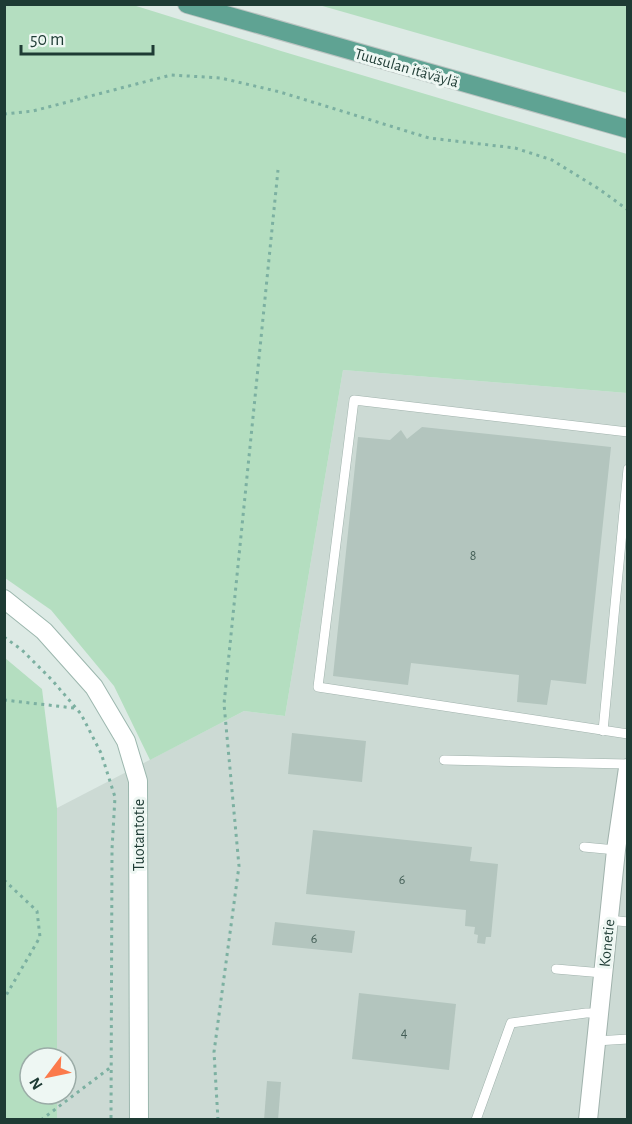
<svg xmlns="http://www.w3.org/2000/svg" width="632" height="1124" font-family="'Alegreya Sans',sans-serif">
<rect width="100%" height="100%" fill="#ddeae5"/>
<path fill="#ccdad4" d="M343 370 627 393V1119H57V1094H66V1058H57V808L244 711 285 716Z"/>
<g fill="#b4dec0">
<path d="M5 4 133 5 281 51 627 154V393L343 370 285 716 244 711 150 760 114 686 51 610 5 578Z"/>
<path d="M319 5H627V93Z"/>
<path d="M5 658 42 689 57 808V1058H30V1094H57V1119H5Z"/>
</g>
<g fill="#b3c5be">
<path d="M422 427 611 447 586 684 551 680 547 705 517 702 519 675 411 663 408 685 333 676 358 437 390 440 401 430 407 439Z"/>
<path d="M292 733 366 741 362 782 288 774Z"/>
<path d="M313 830 472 847 470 861 498 864 491 937H486L485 944 477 943 478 935 474 934 475 927 465 926 466 910 306 894Z"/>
<path d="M275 922 355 931 352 953 272 945Z"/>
<path d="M359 993 456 1004 449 1070 352 1059Z"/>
<path d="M267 1081 281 1082 278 1120H264Z"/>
</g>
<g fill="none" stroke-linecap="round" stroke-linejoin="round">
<defs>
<g id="lane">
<path d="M628 432 354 400 318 687 628 734"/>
<path d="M603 731 628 469"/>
<path d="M444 760 628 764"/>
<path d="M584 847 616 850"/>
<path d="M609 920 628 922"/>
<path d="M556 969 603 973"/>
<path d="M596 1041 628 1039"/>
<path d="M476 1120 511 1023 586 1013H599"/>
</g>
<path id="street" d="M588 1120 616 850 628 768"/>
<path id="secondary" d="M4 599 44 631 94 687 126 741 138 781 139 1120"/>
<path id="primary" d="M187 4 628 129"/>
</defs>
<use href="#lane" stroke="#a0b2ac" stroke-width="10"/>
<use href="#street" stroke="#a0b2ac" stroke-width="20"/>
<use href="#secondary" stroke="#9cb7ae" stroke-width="20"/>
<use href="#primary" stroke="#bcc4c2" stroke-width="20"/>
<g stroke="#7cb0a1" stroke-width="3" stroke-dasharray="3 4.5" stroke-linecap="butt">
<path d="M4 114 33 111 171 75 221 78 280 92 429 138 515 148 552 160 599 189 628 210"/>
<path d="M4 637 22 650 52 680 81 714 101 753 115 797 112 849 111 1120"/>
<path d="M4 700 74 708"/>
<path d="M4 880 37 911 40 937 4 999"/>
<path d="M41 1120 111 1067"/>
<path d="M218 1120 214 1052 239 866 224 704 278 170"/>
</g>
<use href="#lane" stroke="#fff" stroke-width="9"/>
<use href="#street" stroke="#fff" stroke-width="18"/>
<use href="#secondary" stroke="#fff" stroke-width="18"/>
<use href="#primary" stroke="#5fa393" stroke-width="18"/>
</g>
<g text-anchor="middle" stroke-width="6" stroke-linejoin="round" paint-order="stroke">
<g font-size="14" fill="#435e56">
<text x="473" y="560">8</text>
<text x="402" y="884">6</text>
<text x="314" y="943">6</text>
<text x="404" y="1037">4</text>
</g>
<g font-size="16" fill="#1e3b34" stroke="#eef7f3">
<text transform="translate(407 67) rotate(16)" y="6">Tuusulan itäväylä</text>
<text transform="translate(138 835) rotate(-90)" y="6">Tuotantotie</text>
<text transform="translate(606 943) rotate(-84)" y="6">Konetie</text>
</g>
</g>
<rect width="632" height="1124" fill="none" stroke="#1e3b34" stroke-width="12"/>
<g transform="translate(48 1076) rotate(238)"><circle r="28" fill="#eef7f3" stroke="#9baca7" stroke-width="1.5"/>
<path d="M0-4.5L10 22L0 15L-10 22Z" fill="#fb7a4b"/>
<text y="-9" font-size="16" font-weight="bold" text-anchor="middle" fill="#1e3b34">N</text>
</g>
<path d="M21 45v9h132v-9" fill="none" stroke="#1e3b34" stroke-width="3"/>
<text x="30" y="45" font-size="18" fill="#1e3b34" stroke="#eef7f3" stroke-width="4.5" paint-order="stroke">50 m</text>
</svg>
